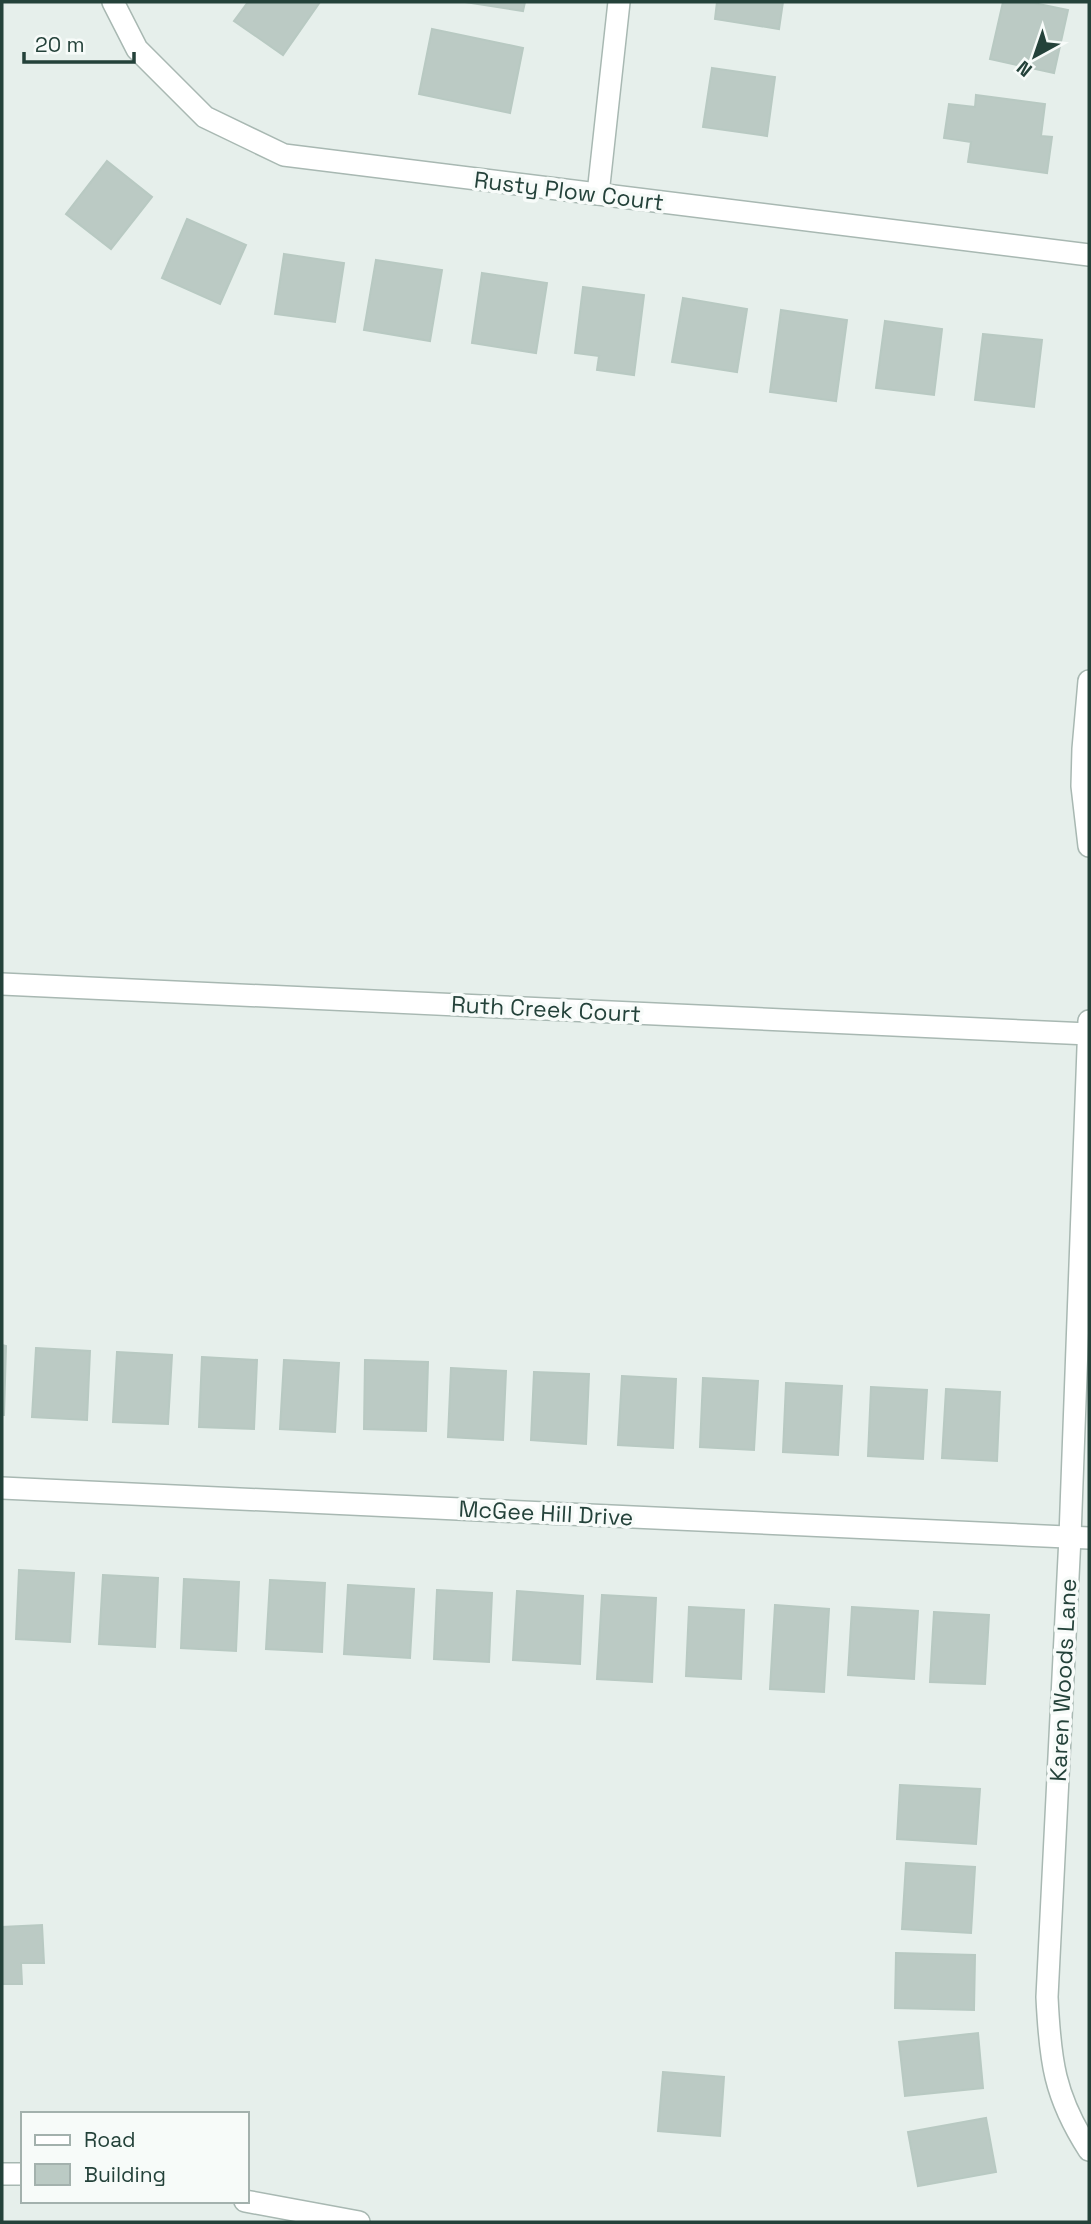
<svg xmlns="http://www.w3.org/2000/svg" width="1091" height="2224" font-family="'Space Grotesk',sans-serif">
<rect width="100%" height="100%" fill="#e6efeb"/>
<g fill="#bbcac4" stroke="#b8c9c2" stroke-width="2">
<path d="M248 2H320L283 55 234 21Z"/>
<path d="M465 2H525L523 11Z"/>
<path d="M717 2H783L779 29 715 19Z"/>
<path d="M1003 2H1029L1068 10 1054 73 990 59Z"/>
<path d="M432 29 523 48 510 113 419 94Z"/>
<path d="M712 68 775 77 767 136 703 127Z"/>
<path d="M976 95 1045 104 1041 136 1052 137 1047 173 968 162 971 142 944 138 949 104 975 107Z"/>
<path d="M107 161 152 197 111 249 66 214Z"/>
<path d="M187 219 246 245 220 304 162 278Z"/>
<path d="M284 254 344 263 335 322 275 314Z"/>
<path d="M376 260 442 270 430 341 364 330Z"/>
<path d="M482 273 547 283 536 353 472 343Z"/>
<path d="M583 287 644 295 634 375 597 370 599 356 575 353Z"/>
<path d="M683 298 747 309 737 372 672 362Z"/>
<path d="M781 310 847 320 836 401 770 392Z"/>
<path d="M885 321 942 329 934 395 876 388Z"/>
<path d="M983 334 1042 340 1034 407 975 400Z"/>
<path d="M2 1345 6 1346 4 1415H2Z"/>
<path d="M36 1348 90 1351 87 1420 32 1417Z"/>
<path d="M117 1352 172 1355 168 1424 113 1422Z"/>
<path d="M202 1357 257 1360 254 1429 199 1427Z"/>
<path d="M284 1360 339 1363 335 1432 280 1429Z"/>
<path d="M365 1360 428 1362 426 1431 364 1429Z"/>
<path d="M451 1368 506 1371 503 1440 448 1437Z"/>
<path d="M534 1372 589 1374 586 1444 531 1440Z"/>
<path d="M622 1376 676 1379 673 1448 618 1445Z"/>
<path d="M703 1378 758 1381 754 1450 700 1447Z"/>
<path d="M786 1383 842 1386 838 1455 783 1452Z"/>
<path d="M871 1387 927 1390 923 1459 868 1456Z"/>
<path d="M946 1389 1000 1392 997 1461 942 1458Z"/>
<path d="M19 1570 74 1573 70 1642 16 1639Z"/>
<path d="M103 1575 158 1578 155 1647 99 1644Z"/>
<path d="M184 1579 239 1582 236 1651 181 1648Z"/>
<path d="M270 1580 325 1583 322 1652 266 1649Z"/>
<path d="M348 1585 414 1589 410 1658 344 1654Z"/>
<path d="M437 1590 492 1593 489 1662 434 1659Z"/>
<path d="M517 1591 583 1596 580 1664 513 1660Z"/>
<path d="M602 1595 656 1598 652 1682 597 1679Z"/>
<path d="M775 1605 829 1609 824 1692 770 1689Z"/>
<path d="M689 1607 744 1610 741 1679 686 1676Z"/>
<path d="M852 1607 918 1611 914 1679 848 1675Z"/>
<path d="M934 1612 989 1615 985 1684 930 1682Z"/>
<path d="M900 1785 980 1789 976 1844 897 1839Z"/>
<path d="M906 1863 975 1867 971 1933 902 1929Z"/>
<path d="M42 1925 44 1963H21L22 1984H2V1927Z"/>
<path d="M896 1953 975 1955 974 2010 895 2008Z"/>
<path d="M978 2033 983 2088 905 2096 899 2042Z"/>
<path d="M663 2072 724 2077 720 2136 658 2131Z"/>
<path d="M986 2118 996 2172 918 2186 908 2132Z"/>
</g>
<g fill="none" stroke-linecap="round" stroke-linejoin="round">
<defs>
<g id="minor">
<path d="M113 2 137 49 205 117 284 155 1089 255"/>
<path d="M598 194 619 2"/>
<path d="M1089 681 1083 749 1082 786 1089 846"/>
<path d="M2 984 1089 1034"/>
<path d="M1089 1021 1070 1537 1047 1997C1050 2060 1054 2096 1089 2150"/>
<path d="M2 1488 1089 1538"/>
<path d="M2 2174H23"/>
<path d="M245 2201 359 2222"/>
</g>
</defs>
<use href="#minor" stroke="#a8b8b2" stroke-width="24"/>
<use href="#minor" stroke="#fff" stroke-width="21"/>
</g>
<g text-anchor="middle" stroke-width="7" stroke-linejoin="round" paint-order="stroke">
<g font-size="23" fill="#24423a" stroke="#f7fbf9">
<text transform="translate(569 191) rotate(7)" y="8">Rusty Plow Court</text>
<text transform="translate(546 1009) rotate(3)" y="8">Ruth Creek Court</text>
<text transform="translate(546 1513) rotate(3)" y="8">McGee Hill Drive</text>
<text transform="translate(1063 1680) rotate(-87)" y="8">Karen Woods Lane</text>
</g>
</g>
<rect width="1091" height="2224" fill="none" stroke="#24423a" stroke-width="7"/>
<rect x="21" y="2112" width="228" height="91" fill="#f7fbf9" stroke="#a3b1ad" stroke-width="2"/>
<rect x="35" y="2135" width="35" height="10" fill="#ffffff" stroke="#a3b1ad" stroke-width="2"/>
<text x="84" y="2147" font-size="21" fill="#24423a">Road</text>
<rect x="35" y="2164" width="35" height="21" fill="#bbcac4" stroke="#a3b1ad" stroke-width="2"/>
<text x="84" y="2182" font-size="21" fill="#24423a">Building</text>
<g transform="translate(1035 56) rotate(220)" stroke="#f7fbf9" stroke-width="5" paint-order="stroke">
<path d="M0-5L12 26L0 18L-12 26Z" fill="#24423a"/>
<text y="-10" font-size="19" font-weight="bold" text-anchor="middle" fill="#24423a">N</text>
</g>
<path d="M24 52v10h110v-10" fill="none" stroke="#24423a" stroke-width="3.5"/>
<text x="35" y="52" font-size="21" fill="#24423a" stroke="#f7fbf9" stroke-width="5" paint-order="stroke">20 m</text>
</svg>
